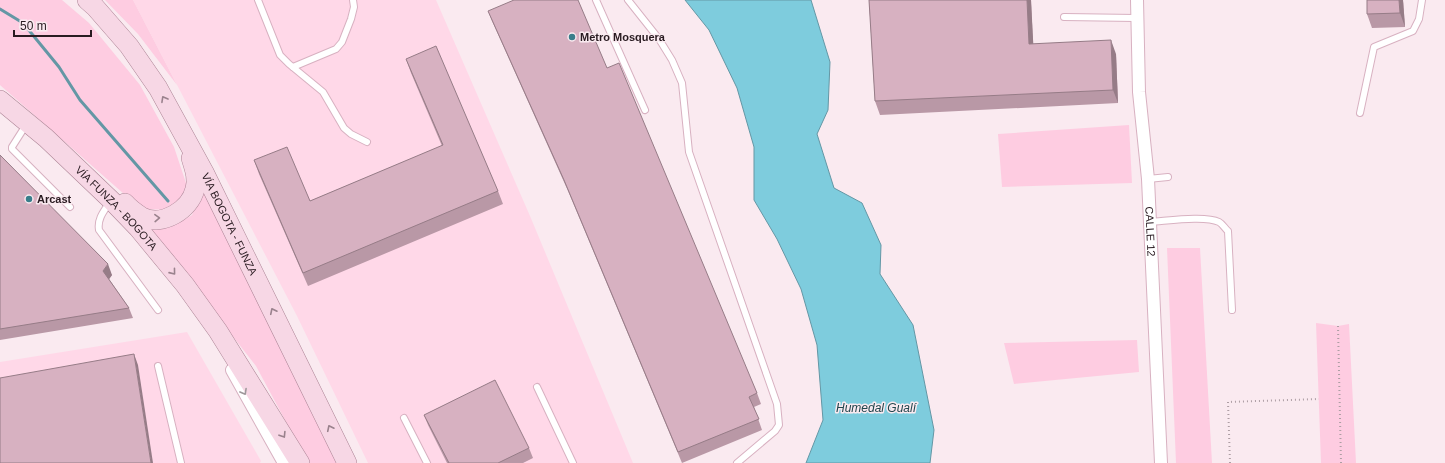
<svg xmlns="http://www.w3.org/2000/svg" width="1445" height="463" font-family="Helvetica,sans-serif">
<rect width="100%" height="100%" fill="#faeaf0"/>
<g fill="#ffd8e8">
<path d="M133 0H436L530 216 633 463H368L297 316Z"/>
<path d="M187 332 261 461 260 463H0V362Z"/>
</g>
<g fill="#fecce1">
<path d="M0 0H62L89 23 140 85 174 147 187 186 183 200 168 210 146 209 132 201 0 85Z"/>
<path d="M105 0H133L177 85 138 34Z"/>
<path d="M1129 125 1132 183 1002 187 998 134Z"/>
<path d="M202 187 340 463H308L256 366 146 226H173L192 215Z"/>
<path d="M1167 248H1200L1212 463H1176Z"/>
<path d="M1316 323 1338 326 1349 324 1356 463H1321Z"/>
<path d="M1137 340 1139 372 1014 384 1004 343Z"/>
</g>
<path fill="#7eccdd" stroke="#6497a5" d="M685 0H811L830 62 828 110 817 134 834 188 862 203 881 245 880 274 913 325 934 430 930 463H806L823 420 817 345 801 289 777 239 754 200V147L737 88 709 30Z"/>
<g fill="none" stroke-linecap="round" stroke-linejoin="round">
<path stroke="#6497a5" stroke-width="3" d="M0 9 23 23 59 67 80 100 168 201"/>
<defs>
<g id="lane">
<path d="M258 0 280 55 289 64 323 92 344 128 351 134 367 142"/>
<path d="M596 0 645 110"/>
<path d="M628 0 659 39 672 60 682 83 689 152 777 404 779 425 775 431 737 463"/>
<path d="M1064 17 1136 18"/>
<path d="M293 67 336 49 342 42 351 19 354 7 353 0"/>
<path d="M1360 113 1374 47 1413 31 1419 19 1422 0"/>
<path d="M26 125 12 147V149L70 207"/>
<path d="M1148 179 1168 177"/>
<path d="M110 202C104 211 97 219 99 230L158 310"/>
<path d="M1150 222C1167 221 1205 215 1219 222 1223 224 1225 229 1228 231L1232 310"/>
<path d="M158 366 181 463"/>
<path d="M537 387 573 463"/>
<path d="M404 418 427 463"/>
</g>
<g id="street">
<path id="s1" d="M1137 0 1139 92 1148 179 1161 463"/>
<path d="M232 370 284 463"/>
</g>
<g id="primary">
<path id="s2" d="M87 0 95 7 129 46 158 88 204 172 347 463"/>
<path id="s3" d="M0 100 46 138 111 200 138 228 185 285 218 331 300 463"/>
<path d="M125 203C129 208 136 213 142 217 162 227 190 210 195 189 198 178 194 168 191 158"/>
</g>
</defs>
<use href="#lane" stroke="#d8b1c1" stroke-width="8"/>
<use href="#street" stroke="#d8b1c1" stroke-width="14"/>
<use href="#primary" stroke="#ac8495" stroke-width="20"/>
<g stroke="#ad9ea4" stroke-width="2" stroke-dasharray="1 3" stroke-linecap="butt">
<path d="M1338 326 1341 463"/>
<path d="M1230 463 1228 402 1319 399"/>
</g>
<use href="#lane" stroke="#fff" stroke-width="6"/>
<use href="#street" stroke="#fff" stroke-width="12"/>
<use href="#primary" stroke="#f7d7e5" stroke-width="19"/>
</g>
<g fill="#b998a6">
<path d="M869 0H1031L1033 44 1116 54 1118 103 880 115 875 101Z"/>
<path d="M1367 0H1403L1405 27 1372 28 1367 14Z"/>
<path d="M488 11 607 68 757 393 761 404 754 407 762 430 682 463 568 191 492 21Z"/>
<path d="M406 59 498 191 503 204 308 286 259 174 254 160 310 201 442 146 411 73Z"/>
<path d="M0 155 112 275 109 279 129 308 133 318 0 340Z"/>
<path d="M424 415 529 448 533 458 523 463H447L428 425Z"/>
</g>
<g fill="#967c87">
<path d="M1027 0H1031L1034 58 1029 44Z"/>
<path d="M1399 0H1403L1405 27 1400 13Z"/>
<path d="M1111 40 1116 54 1118 103 1113 90Z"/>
<path d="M108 264 112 275 107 282 103 271Z"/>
<path d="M134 354 138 365 153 463H151Z"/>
</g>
<g fill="#d7b1c1" stroke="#967c87">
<path d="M514 0H578L607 68 619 63 757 393 749 397 759 419 678 452 564 180 488 11Z"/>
<path d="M869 0H1027L1029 44 1111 40 1113 90 875 101Z"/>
<path d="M1367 0H1399L1400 13 1367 14Z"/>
<path d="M436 46 498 191 303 273 254 160 287 147 310 201 443 145 406 59Z"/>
<path d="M0 155 108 264 103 271 129 308 0 329Z"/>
<path d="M134 354 151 463H0V378Z"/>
<path d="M495 380 529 448 498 463H449L424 415Z"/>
</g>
<defs><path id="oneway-chevron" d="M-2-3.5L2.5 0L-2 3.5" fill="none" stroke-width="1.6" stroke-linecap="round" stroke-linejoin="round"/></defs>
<g stroke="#9a828d">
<use href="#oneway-chevron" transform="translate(164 99) rotate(-119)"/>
<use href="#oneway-chevron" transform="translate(157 218) rotate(-2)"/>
<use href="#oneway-chevron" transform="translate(173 272) rotate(51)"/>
<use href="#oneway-chevron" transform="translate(273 311) rotate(-116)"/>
<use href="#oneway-chevron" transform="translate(330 428) rotate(-116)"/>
<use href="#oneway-chevron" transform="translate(283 435) rotate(58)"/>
</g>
<use stroke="#9f989b" href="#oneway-chevron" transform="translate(244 392) rotate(61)"/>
<g fill="#397e8b" stroke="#faeaf0" stroke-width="1.5">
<circle cx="572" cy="37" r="4"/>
<circle cx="29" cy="199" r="4"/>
</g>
<g text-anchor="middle" stroke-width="3" stroke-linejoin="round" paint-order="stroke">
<g font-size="11" font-weight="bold" fill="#291b21" stroke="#faeaf0" text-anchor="start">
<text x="580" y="41">Metro Mosquera</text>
<text x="37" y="203">Arcast</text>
</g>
<g font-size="11" fill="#291b21" stroke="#faeaf0">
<text dy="4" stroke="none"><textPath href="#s3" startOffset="159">VÍA FUNZA - BOGOTA</textPath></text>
<text dy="4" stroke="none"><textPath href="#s2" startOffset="267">VÍA BOGOTA - FUNZA</textPath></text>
<text dy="4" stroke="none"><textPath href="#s1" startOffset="232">CALLE 12</textPath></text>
</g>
<g font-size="12" font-style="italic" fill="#20454c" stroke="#faeaf0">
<text x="876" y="412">Humedal Gualí</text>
</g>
</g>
<path d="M14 30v6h77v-6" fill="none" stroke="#291b21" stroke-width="2"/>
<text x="20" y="30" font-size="12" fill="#291b21" stroke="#faeaf0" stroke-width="3" paint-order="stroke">50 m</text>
</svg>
